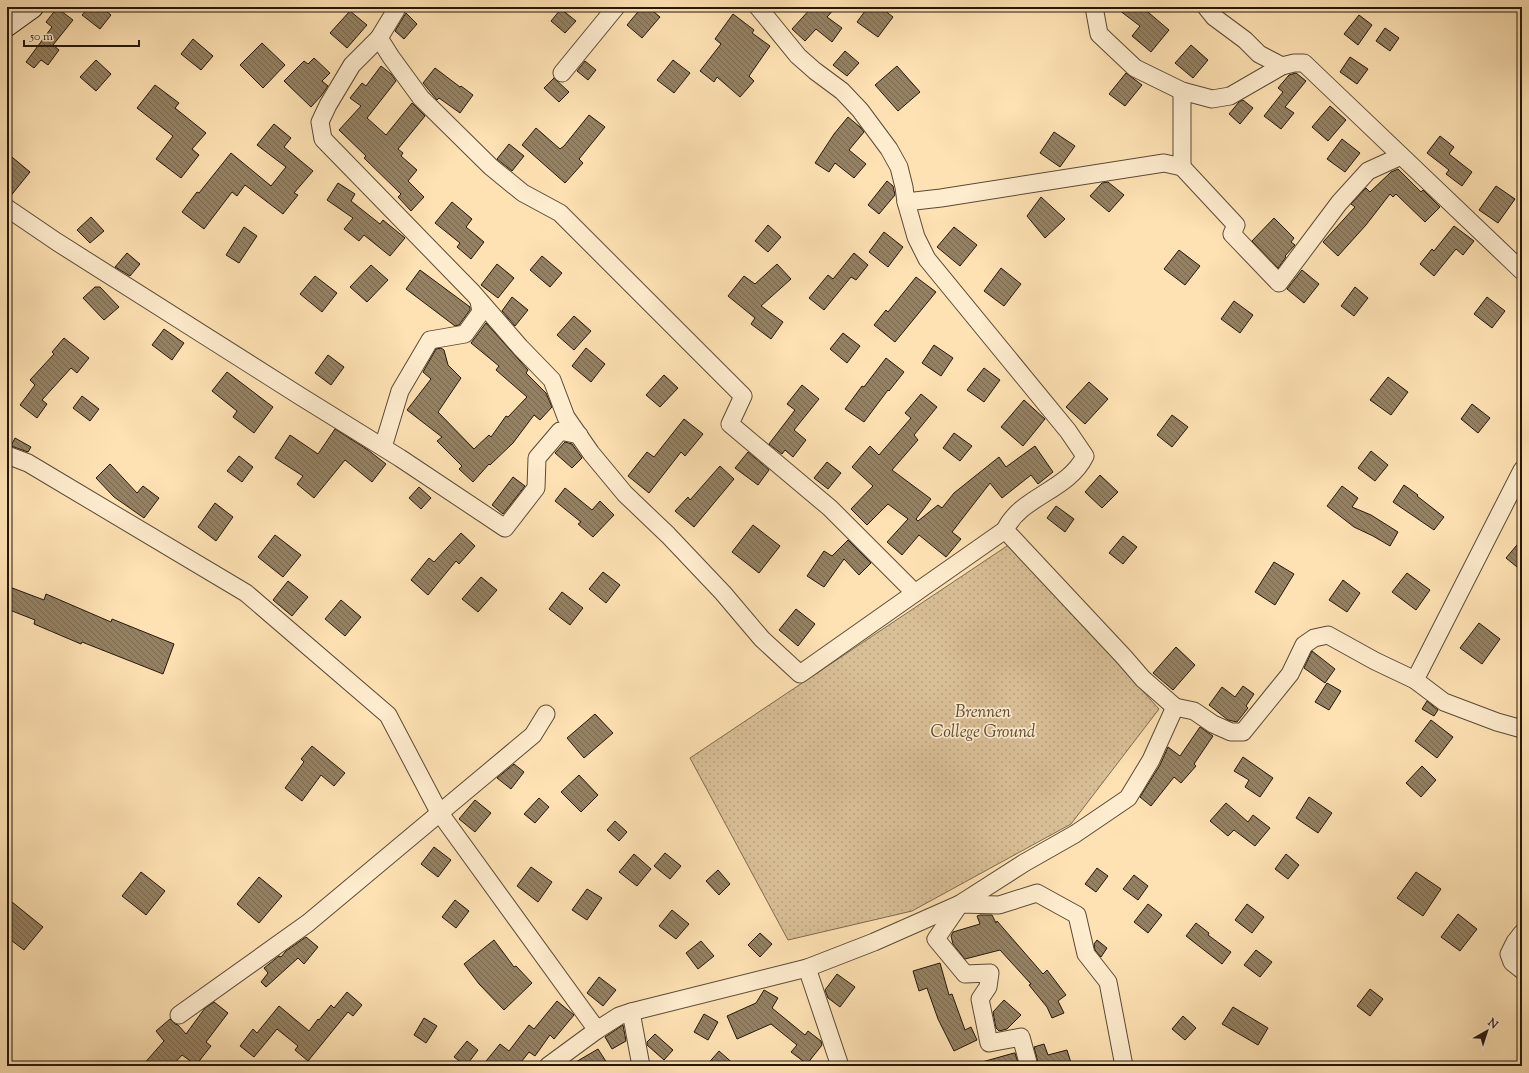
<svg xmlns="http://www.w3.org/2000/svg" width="1529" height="1073" font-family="'Sorts Mill Goudy',serif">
<defs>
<pattern id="park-dots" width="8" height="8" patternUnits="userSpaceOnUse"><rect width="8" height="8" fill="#d9bf96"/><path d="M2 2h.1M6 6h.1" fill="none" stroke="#baa380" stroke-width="1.8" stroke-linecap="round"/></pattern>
<pattern id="building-back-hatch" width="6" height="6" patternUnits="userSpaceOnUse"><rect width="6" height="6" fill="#958162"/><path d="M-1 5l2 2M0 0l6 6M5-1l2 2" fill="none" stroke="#79694f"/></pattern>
</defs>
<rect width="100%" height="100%" fill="#fee2b3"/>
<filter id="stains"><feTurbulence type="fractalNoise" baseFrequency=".005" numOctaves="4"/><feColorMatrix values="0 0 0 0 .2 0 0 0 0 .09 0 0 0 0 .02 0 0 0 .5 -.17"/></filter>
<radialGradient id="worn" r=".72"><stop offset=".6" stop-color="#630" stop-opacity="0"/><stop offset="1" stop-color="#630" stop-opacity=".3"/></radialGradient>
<path fill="url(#park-dots)" stroke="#7e6b50" d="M1010 544 1159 709 1071 824 912 911 788 940 690 758Z"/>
<g fill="url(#building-back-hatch)" stroke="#24170b">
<path d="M89 7H101L111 15 100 29 82 15Z"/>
<path d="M642 7H648L660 17 642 38 627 25Z"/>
<path d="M812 7H836L827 17 842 28 832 42 816 29 805 41 792 29Z"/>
<path d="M868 7H880L893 17 878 37 857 22Z"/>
<path d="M1115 7H1142L1169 30 1151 52 1132 36 1140 26Z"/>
<path d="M57 8 73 20 53 45 59 50 48 65 41 60 34 68 26 62 52 27 46 22Z"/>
<path d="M561 9 576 21 565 33 551 21Z"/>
<path d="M350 11 367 25 347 48 330 33Z"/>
<path d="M406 13 417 24 404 39 395 31Z"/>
<path d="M733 14 754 30 752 33 770 46 749 76 754 81 740 97 717 77 714 82 700 71 721 44 715 39Z"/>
<path d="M1359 15 1372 25 1358 45 1344 34Z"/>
<path d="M1385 28 1399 38 1390 51 1376 41Z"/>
<path d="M193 39 213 56 201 70 181 54Z"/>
<path d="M262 43 285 65 263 88 240 65Z"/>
<path d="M1191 45 1208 60 1193 78 1175 63Z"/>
<path d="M845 51 859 63 847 76 833 65Z"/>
<path d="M1350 57 1368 69 1357 84 1340 72Z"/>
<path d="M314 58 330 73 322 81 328 86 321 96 311 107 284 81 304 61 308 64Z"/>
<path d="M96 60 111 74 96 91 80 77Z"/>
<path d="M673 60 690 73 674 93 657 80Z"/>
<path d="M585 61 596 70 588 80 577 71Z"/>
<path d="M381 66 391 74 396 81 367 118 386 135 412 103 425 116 398 149 403 153 401 156 417 170 408 181 424 197 411 211 398 197 401 194 364 158 366 156 339 130 361 106 350 98 362 83 366 86Z"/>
<path d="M897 66 920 92 898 111 875 85Z"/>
<path d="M435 68 460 87 461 86 473 95 460 113 439 98 437 100 423 83Z"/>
<path d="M1126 73 1142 85 1125 106 1109 94Z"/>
<path d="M1296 73 1306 81 1285 107 1294 113 1281 129 1264 116 1283 92 1278 88 1289 75Z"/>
<path d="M554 78 569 92 559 102 544 88Z"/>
<path d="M155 85 179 103 175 108 206 133 192 149 199 155 181 178 156 159 173 136 137 108Z"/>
<path d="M1243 100 1253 108 1240 124 1229 114 1239 102Z"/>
<path d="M1330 106 1346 120 1328 141 1312 127Z"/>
<path d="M589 115 605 127 579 159 583 163 565 183 522 145 536 128 560 149 564 146Z"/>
<path d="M848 117 860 127 864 132 849 150 866 164 854 178 835 163 829 172 815 163 834 134Z"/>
<path d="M274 124 291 138 284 147 313 171 294 193 298 195 283 214 245 185 237 196 232 192 204 229 182 212 197 192 199 193 231 153 271 186 286 167 257 145Z"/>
<path d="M1054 132 1075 146 1060 167 1040 153Z"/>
<path d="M1440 136 1454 147 1449 154 1472 172 1462 186 1446 174 1449 170 1427 153Z"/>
<path d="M1342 139 1360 153 1345 172 1327 159Z"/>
<path d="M509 144 524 156 512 171 497 159Z"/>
<path d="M7 153 30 172 9 198H7Z"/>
<path d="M1398 169 1421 192 1423 190 1440 207 1425 222 1396 194 1393 197 1390 194 1366 225 1338 256 1323 242 1355 207 1351 204 1366 188 1370 192 1391 172Z"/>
<path d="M887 181 893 186 895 195 879 214 868 205Z"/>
<path d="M1108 182 1124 195 1109 212 1090 196 1102 183Z"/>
<path d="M338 183 355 194 351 201 380 224 383 220 405 238 390 256 364 235 359 241 344 229 353 218 327 200Z"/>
<path d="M1496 186 1515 199 1498 223 1479 210Z"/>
<path d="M1041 197 1065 219 1045 238 1027 216Z"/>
<path d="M452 202 472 219 466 227 484 242 471 259 457 247 460 243 435 223Z"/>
<path d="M91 217 104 231 90 243 77 230Z"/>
<path d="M1274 218 1294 238 1291 242 1295 245 1285 256 1286 257 1278 268 1252 241Z"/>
<path d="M768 225 781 237 768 252 755 241Z"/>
<path d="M1454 226 1474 241 1463 255 1456 249 1434 276 1420 264 1432 249 1434 251Z"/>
<path d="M244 227 257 236 239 263 226 255Z"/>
<path d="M954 227 977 245 960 266 937 247Z"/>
<path d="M884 232 903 247 888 267 869 252Z"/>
<path d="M1179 250 1200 266 1185 285 1164 269Z"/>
<path d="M127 253 140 264 130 276 115 267Z"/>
<path d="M854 253 868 265 856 280 851 277 824 310 809 298 828 275 833 279Z"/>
<path d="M542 256 562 273 550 287 530 270Z"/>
<path d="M497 264 514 278 498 298 481 285Z"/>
<path d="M777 264 791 279 761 306 783 322 771 339 751 324 755 318 728 296 744 276 755 284Z"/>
<path d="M371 265 388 280 367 302 350 287Z"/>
<path d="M1001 268 1021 284 1004 306 984 291Z"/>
<path d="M420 270 470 307V310L459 325 455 326 406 289Z"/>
<path d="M1302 270 1319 284 1304 303 1287 289Z"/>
<path d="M315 276 337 293 322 312 300 294Z"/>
<path d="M916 277 936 292 895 342 874 325 886 310 888 312Z"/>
<path d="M95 287H100L119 307 104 320 83 298Z"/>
<path d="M1355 287 1368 298 1354 316 1341 306Z"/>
<path d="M512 297 528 310 515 326 502 311Z"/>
<path d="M1487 297 1505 311 1492 328 1474 314Z"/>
<path d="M1234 301 1253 315 1240 333 1221 319Z"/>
<path d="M574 316 591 331 574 350 557 335Z"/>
<path d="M486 323 528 370 526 373 546 393 552 407 540 420 534 415 513 443 490 465 489 464 473 482 459 469 462 466 437 441 442 437 407 410 431 379 423 372 436 349 441 348 444 350 448 365 461 378 438 412 474 449 489 435 491 437 506 416 508 417 527 397 496 370 499 366 471 343Z"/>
<path d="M164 329 184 343 172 360 152 345Z"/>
<path d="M843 333 860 346 847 363 830 349Z"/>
<path d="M64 338 89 358 77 373 71 368 42 400 47 404 37 418 20 405 35 385 30 380 54 354 52 352Z"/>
<path d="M934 345 953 358 941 376 922 363Z"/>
<path d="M586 348 605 364 591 382 572 366Z"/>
<path d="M328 355 344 367 331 385 315 373Z"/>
<path d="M886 358 904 372 889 391 888 390 864 422 845 409 862 386 864 387Z"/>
<path d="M984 368 1000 380 984 402 967 390Z"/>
<path d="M227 372 273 407 254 433 233 417 237 411 212 391Z"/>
<path d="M664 375 678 388 660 407 646 395Z"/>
<path d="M1388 377 1408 392 1391 415 1370 400Z"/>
<path d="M1089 382 1108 399 1085 424 1066 407Z"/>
<path d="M802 385 819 399 794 430 806 440 793 457 785 450 782 454 769 444 795 410 787 404Z"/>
<path d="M921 394 937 407 914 435 918 440 892 470 931 499 916 519 918 521 938 505 942 508 954 493 999 457 1006 467 1035 446 1053 472 1038 484 1031 475 1002 498 990 483 952 532 961 539 946 557 919 535 902 555 887 542 908 519 888 504 867 525 851 509 873 486 852 467 870 446 879 455 911 418 905 413Z"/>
<path d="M82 396 99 409 90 421 73 408Z"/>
<path d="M1024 400 1045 419 1023 446 1001 427Z"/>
<path d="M1472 404 1490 418 1478 433 1461 419Z"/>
<path d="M1172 415 1188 427 1172 447 1157 435Z"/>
<path d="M684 419 703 434 685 456 681 452 649 493 628 476 647 452 654 457Z"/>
<path d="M335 429 368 450 386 464 372 482 345 460 314 498 297 484 303 476 275 458 290 435 318 454Z"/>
<path d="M954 433 972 446 960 461 943 448Z"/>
<path d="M15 438 31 447 28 452 11 446Z"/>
<path d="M565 442 572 444 582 458 572 468 555 453Z"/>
<path d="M1371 451 1388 465 1375 481 1358 468Z"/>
<path d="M748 452 769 470 758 485 735 468Z"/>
<path d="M239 456 253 467 242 482 227 471Z"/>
<path d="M827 462 841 473 828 489 814 478Z"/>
<path d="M110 464 137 493 143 486 159 498 144 518 114 497 96 478Z"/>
<path d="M720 466 734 479 694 527 675 511 688 497 690 500Z"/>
<path d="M1100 475 1118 492 1102 508 1085 492Z"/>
<path d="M513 477 525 486 503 514 492 505Z"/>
<path d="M1404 485 1418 495 1417 496 1444 517 1434 530 1393 502Z"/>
<path d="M1342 486 1358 498 1352 507 1371 515 1398 532 1390 546 1373 536 1354 527 1327 506Z"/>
<path d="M419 487 431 498 421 509 409 498Z"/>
<path d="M565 488 592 510 600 501 614 515 593 537 578 524 581 522 555 501Z"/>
<path d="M215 503 233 517 216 541 198 527Z"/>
<path d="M1056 506 1074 519 1065 532 1047 518Z"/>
<path d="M753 525 780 546 759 573 732 552Z"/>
<path d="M461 533 475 546 459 564 456 561 428 595 411 580 429 558 434 562Z"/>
<path d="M275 535 301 555 283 577 258 557Z"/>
<path d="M1123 536 1137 547 1123 564 1109 553Z"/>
<path d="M1522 539V571L1506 558Z"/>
<path d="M848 540 871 563 859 575 844 559 824 587 807 576 824 551 832 556Z"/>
<path d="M1274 562 1294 574 1275 605 1255 592Z"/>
<path d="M603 572 620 585 606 603 589 589Z"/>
<path d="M1407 573 1430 590 1416 610 1392 592Z"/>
<path d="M481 577 497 590 478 612 462 599Z"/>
<path d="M1343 580 1360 593 1347 612 1329 600Z"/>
<path d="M288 581 308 597 292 616 273 600Z"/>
<path d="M7 586 44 600 46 594 111 622 112 619 174 644 163 674 82 642 81 644 34 624 35 620 7 609Z"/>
<path d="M562 592 583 608 570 625 549 609Z"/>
<path d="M341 600 361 617 345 636 325 619Z"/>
<path d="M796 609 815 624 798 646 779 630Z"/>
<path d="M1479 623 1500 639 1482 664 1460 648Z"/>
<path d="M1176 647 1195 665 1173 690 1153 673Z"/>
<path d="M1312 651 1335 669 1325 683 1304 668Z"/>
<path d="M1327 683 1341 691 1329 710 1315 702Z"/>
<path d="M1243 686 1254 694 1246 706 1248 708 1237 722 1228 720 1209 705 1222 687 1235 697Z"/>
<path d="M1427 701 1438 710 1434 716 1422 709Z"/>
<path d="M595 714 613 733 584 758 567 738Z"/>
<path d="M1431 720 1453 737 1437 758 1415 741Z"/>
<path d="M1200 727 1213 736 1194 764 1196 766 1181 783 1174 777 1151 806 1140 797 1160 765 1168 747 1180 756Z"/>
<path d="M312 746 345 773 334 786 321 775 302 801 285 788 304 762 301 759Z"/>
<path d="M1243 757 1273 778 1260 797 1245 787 1249 780 1234 771Z"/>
<path d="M514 764 524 772 511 789 497 778Z"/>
<path d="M1422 766 1436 780 1421 797 1406 783Z"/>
<path d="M579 775 598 795 581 812 561 792Z"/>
<path d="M1309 797 1332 813 1318 833 1296 818Z"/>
<path d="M539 798 549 807 535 823 524 814Z"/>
<path d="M475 800 491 813 475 832 459 819Z"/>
<path d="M1226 803 1248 822 1253 815 1270 828 1255 846 1234 830 1228 836 1210 821Z"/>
<path d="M615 821 627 832 619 841 607 830Z"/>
<path d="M434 847 451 860 438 877 421 864Z"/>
<path d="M665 853 681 866 670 879 654 866Z"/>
<path d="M634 854 651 869 637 886 619 872Z"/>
<path d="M1286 854 1299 865 1288 879 1275 869Z"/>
<path d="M531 867 552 882 538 902 517 886Z"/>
<path d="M1097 868 1108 876 1096 892 1085 884Z"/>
<path d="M718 870 730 884 719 895 706 881Z"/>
<path d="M141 872 165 891 146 915 122 896Z"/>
<path d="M1416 872 1441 889 1423 916 1397 898Z"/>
<path d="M1134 875 1148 886 1138 900 1123 889Z"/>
<path d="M259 877 282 896 259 923 237 904Z"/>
<path d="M587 889 602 898 587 920 572 910Z"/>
<path d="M7 898 43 927 24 950 7 937Z"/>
<path d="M455 900 469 911 456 928 442 917Z"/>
<path d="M1148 904 1162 915 1148 933 1134 922Z"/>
<path d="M1247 904 1264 917 1252 933 1235 920Z"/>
<path d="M672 910 689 924 676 939 659 926Z"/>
<path d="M1458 914 1477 929 1460 951 1441 937Z"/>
<path d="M980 915H992L996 923 997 921 1043 974 1047 970 1066 995 1058 1001 1064 1013 1052 1018 1047 1007 1029 985 1031 984 1000 950 965 959 953 944 951 936 953 932 980 924 977 916Z"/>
<path d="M1196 923 1209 933 1208 935 1231 952 1222 964 1186 936Z"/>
<path d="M760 933 772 944 760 957 748 945Z"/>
<path d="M306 937 318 947 304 964 298 958 266 987 261 982 268 973 264 968 279 956 281 957 286 951Z"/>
<path d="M494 940 514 967 516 966 532 983 504 1010 479 984 464 964Z"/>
<path d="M1097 940 1107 948 1101 957 1095 950 1094 944Z"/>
<path d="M701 941 714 956 698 969 686 953Z"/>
<path d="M1256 950 1272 962 1260 977 1244 965Z"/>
<path d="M940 963 949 995 952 994 965 1030 971 1027 977 1040 954 1051 938 1019 927 988 919 991 913 971Z"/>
<path d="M837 974 855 987 840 1007 828 998 825 990Z"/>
<path d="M599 977 616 990 603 1006 587 993Z"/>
<path d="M1370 989 1383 999 1370 1016 1357 1006Z"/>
<path d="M764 990 778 998 772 1008 805 1035 808 1031 821 1041 822 1045 807 1064 791 1052 797 1045 771 1024 737 1039 727 1016 756 1003Z"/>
<path d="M347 992 362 1005 353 1016 348 1012 308 1061 295 1050 298 1046 277 1029 254 1057 240 1046 253 1029 257 1033 279 1006 309 1031 318 1019 319 1020 331 1005 334 1008Z"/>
<path d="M1004 1000 1021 1015 1007 1029 999 1031 996 1028 993 1012Z"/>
<path d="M557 1001 574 1015 554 1039 550 1035 535 1056 529 1052 518 1066H482L500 1044 509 1051 529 1025 534 1029Z"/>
<path d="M214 1002 228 1013 206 1042 211 1046 196 1065 182 1055 172 1066H142L164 1041 156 1031 170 1019 175 1024 178 1025 186 1034 205 1008Z"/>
<path d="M1233 1007 1268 1028 1258 1045 1222 1024Z"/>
<path d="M704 1014 718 1022 708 1040 694 1032Z"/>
<path d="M1183 1016 1196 1028 1185 1040 1172 1029Z"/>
<path d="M424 1018 437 1026 426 1043 414 1035Z"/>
<path d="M623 1025 626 1041 612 1049 605 1037Z"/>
<path d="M655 1034 673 1050 664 1060 647 1045V1042Z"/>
<path d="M467 1041 478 1050 466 1066 454 1057Z"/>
<path d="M1044 1044 1048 1055 1067 1050 1072 1066H1039L1034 1047Z"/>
<path d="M598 1049 609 1066H569Z"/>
<path d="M719 1051 736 1066H706Z"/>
<path d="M1014 1053H1015L1019 1066H983L982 1062Z"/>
</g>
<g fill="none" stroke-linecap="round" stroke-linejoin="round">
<defs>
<g id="street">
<path d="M394 7 396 10 379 38 391 57 421 98 491 167 523 193 560 213 743 396 730 424 830 508 915 593 1005 530 1124 657 1143 679 1175 707"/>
<path d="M758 7 798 56 815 71 842 91 860 110 889 149 899 167 904 187 906 202 916 237 927 259 1068 431 1085 456C1068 491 1021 496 1005 530"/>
<path d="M1094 7 1099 34 1135 68 1182 91 1212 99 1230 96 1282 66 1294 63H1304L1522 271"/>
<path d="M1206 7 1214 17 1245 40 1259 54 1282 66"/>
<path d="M379 38 352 65 328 105 320 122 323 139 473 293 520 347 552 380 566 417 591 453 625 494 668 535 723 593 762 639 800 674 915 593"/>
<path d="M562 73 616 7"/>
<path d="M1182 167 1236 225 1232 234 1279 283 1339 203 1368 171 1401 156"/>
<path d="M906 202 941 198 1164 163 1182 167V91"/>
<path d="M7 208 57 242 300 396 400 458 505 528 536 488 537 458 560 431 579 435"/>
<path d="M383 447 400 391 430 340 465 334 481 312 479 301"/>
<path d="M7 455 28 463 246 593 388 715 439 812 597 1030 619 1016 631 1012 807 968 874 942 960 904 1024 863 1075 834 1128 798 1151 760 1175 707 1194 711 1213 724 1231 732H1243L1290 674 1304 645 1314 638 1328 635 1375 661 1415 680"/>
<path d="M1522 470 1415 680 1444 702 1497 722 1522 729"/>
<path d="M1522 933 1515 942 1509 954 1512 962 1522 970"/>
<path d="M807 968 840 1066"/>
<path d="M631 1012 641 1066"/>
<path d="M179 1015 308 923 533 735 546 714"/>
<path d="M548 1066 597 1030"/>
<path d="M1029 1066 1021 1037 989 1043 980 999 988 987 990 973 965 974 936 939 960 904 999 905 1037 893 1077 915 1086 954 1108 982 1124 1066"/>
</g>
<path id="secondary" d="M7 25 32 7"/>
</defs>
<use href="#street" stroke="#5a4a35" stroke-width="19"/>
<use href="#secondary" stroke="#24170b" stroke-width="24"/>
<use href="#street" stroke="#feecce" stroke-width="17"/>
<use href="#secondary" stroke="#feecce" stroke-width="22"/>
</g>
<g text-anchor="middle" stroke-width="3.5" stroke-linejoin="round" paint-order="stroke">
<g font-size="17" font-style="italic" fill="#5a4935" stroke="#feecce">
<text x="983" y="717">Brennen<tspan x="983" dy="20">College Ground</tspan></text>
</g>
</g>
<rect width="1529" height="1073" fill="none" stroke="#fee2b3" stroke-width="24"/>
<rect x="8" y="8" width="1513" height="1057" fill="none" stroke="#24170b" stroke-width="2"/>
<rect x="12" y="12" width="1505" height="1049" fill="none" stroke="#24170b"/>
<g transform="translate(1487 1031) rotate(39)" stroke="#feecce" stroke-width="3" paint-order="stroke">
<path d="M0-3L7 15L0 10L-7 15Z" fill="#24170b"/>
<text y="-6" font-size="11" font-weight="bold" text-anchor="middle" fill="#24170b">N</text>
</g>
<path d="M24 40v6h115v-6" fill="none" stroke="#24170b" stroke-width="2"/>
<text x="30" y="40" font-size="12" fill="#24170b" stroke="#feecce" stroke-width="3" paint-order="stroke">50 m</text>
<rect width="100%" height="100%" filter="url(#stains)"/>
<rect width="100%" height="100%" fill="url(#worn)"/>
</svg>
